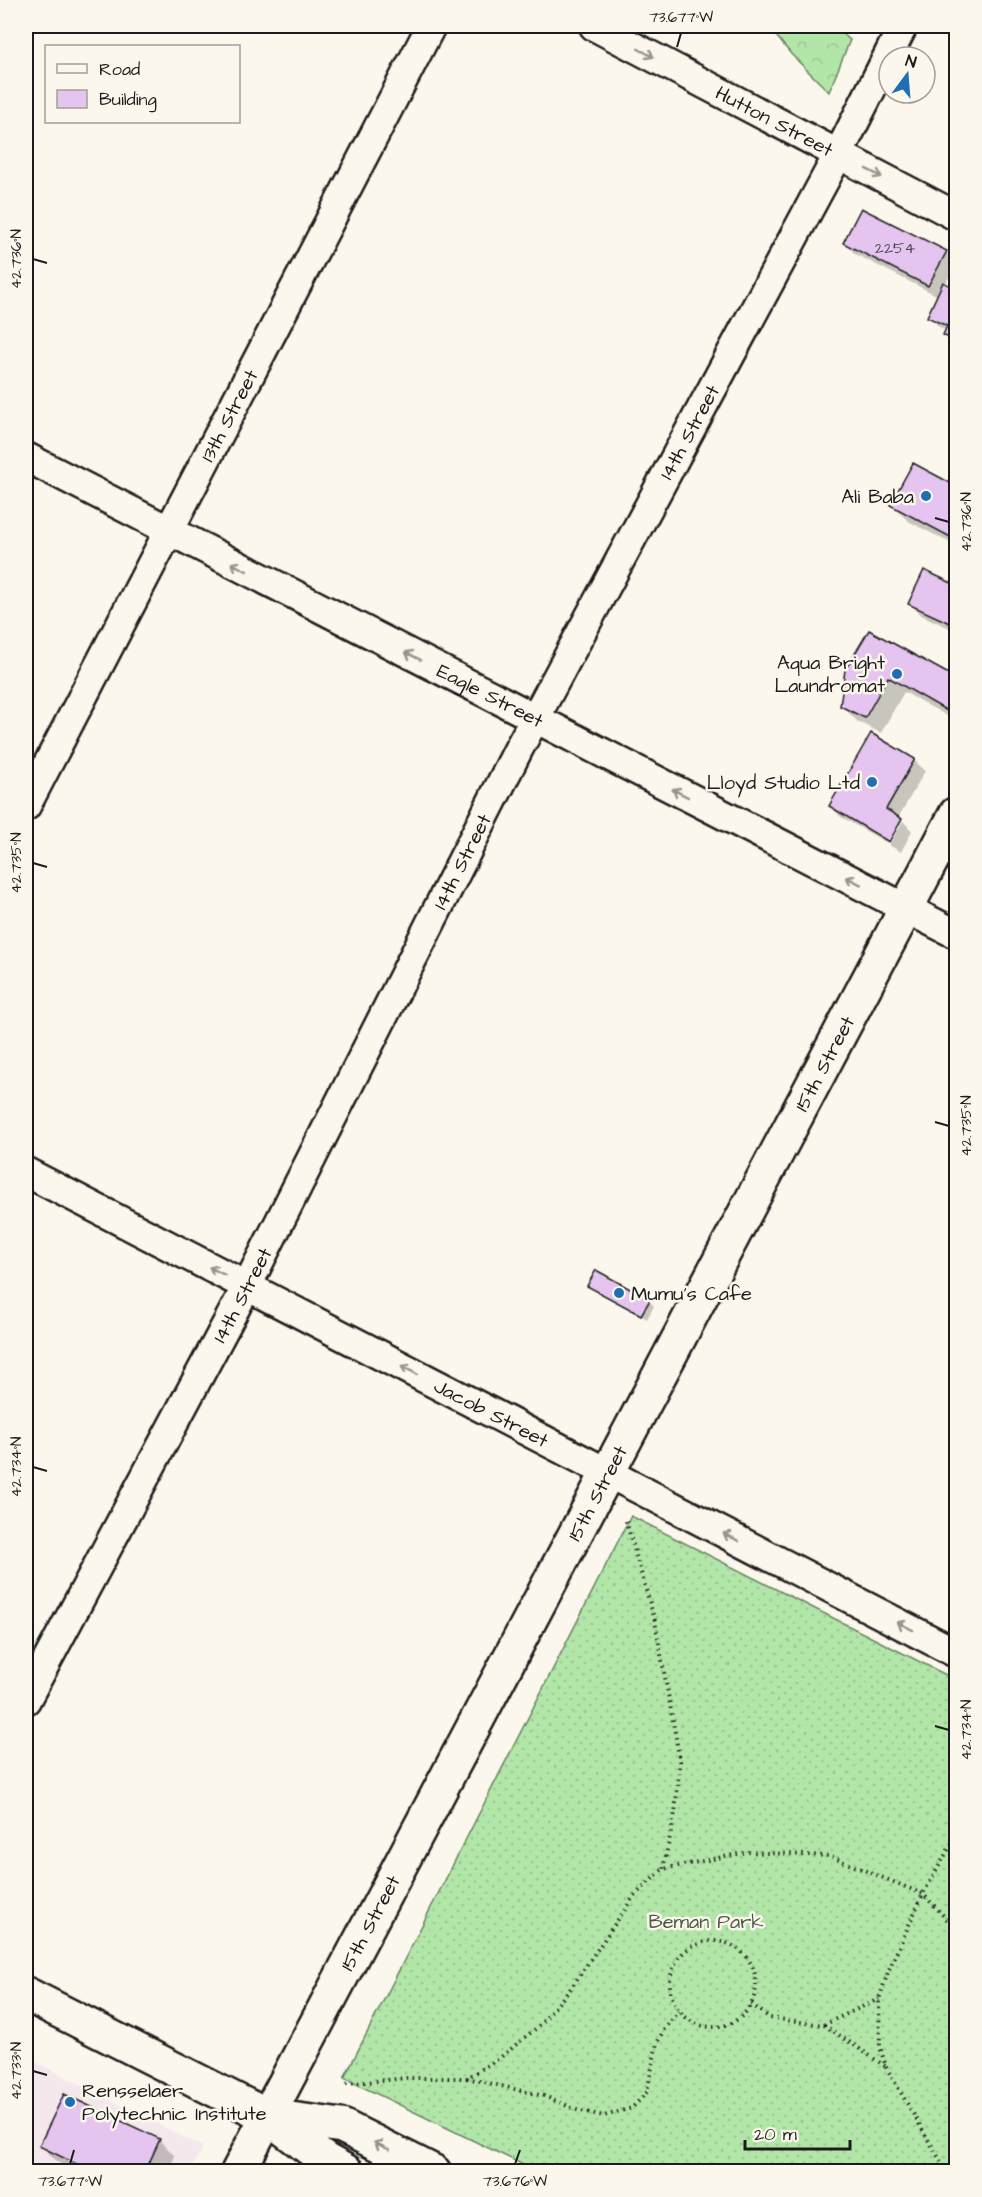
<svg xmlns="http://www.w3.org/2000/svg" width="982" height="2197" font-family="'Architects Daughter',sans-serif">
<defs>
<pattern id="grass-dots" width="8" height="8" patternUnits="userSpaceOnUse" patternTransform="scale(1.5)"><rect width="8" height="8" fill="#b2e6a8"/><path d="M2 2h.1M6 6h.1" fill="none" stroke="#98c590" stroke-width="1.8" stroke-linecap="round"/></pattern>
<pattern id="forest-crowns" width="20" height="18" patternUnits="userSpaceOnUse" patternTransform="scale(1.5)"><rect width="20" height="18" fill="#b2e6a8"/><path d="M2 6a3 3 0 1 1 6 0M12 15a3 3 0 1 1 6 0" fill="none" stroke="#98c590"/></pattern>
</defs>
<rect width="100%" height="100%" fill="#fbf7ec"/>
<filter id="ink" filterUnits="userSpaceOnUse"><feTurbulence type="fractalNoise" baseFrequency=".0167" numOctaves="2"/><feDisplacementMap in="SourceGraphic" scale="12" xChannelSelector="R" yChannelSelector="G"/><feConvolveMatrix kernelMatrix="1 2 1 2 8 2 1 2 1" color-interpolation-filters="sRGB"/></filter>
<g filter="url(#ink)">
<path fill="#f4e8ed" d="M26 2057 203 2147 191 2171H26Z"/>
<path fill="url(#grass-dots)" stroke="#678162" stroke-width="1.5" d="M631 1516 956 1680V2171H536L344 2078Z"/>
<path fill="url(#forest-crowns)" stroke="#678162" stroke-width="1.5" d="M768 26H833L850 40 829 92 791 54Z"/>
<g fill="#0003">
<path d="M845 243 946 252 956 263 945 285 956 290V346L945 335 947 331 939 327 929 316 938 296 855 254Z"/>
<path d="M914 465 956 488V546L908 521 892 505Z"/>
<path d="M925 572 956 587V631L921 615 910 604Z"/>
<path d="M869 632 956 679V721L904 692 881 733 858 722 842 706Z"/>
<path d="M914 760 925 771 898 818 903 821H899L887 843 841 817 830 806Z"/>
<path d="M903 821 912 831 901 852 889 845Z"/>
<path d="M589 1285 649 1301 654 1306 647 1319 594 1290Z"/>
<path d="M159 2140 175 2156 168 2172H77L57 2162 41 2146Z"/>
</g>
<g fill="#e5c4f0" stroke="#1c1c1c" stroke-width="1.5">
<path d="M861 208 947 251 928 286 843 243Z"/>
<path d="M943 282 956 289V342L943 335 947 326 927 317Z"/>
<path d="M913 463 956 486V540L890 505Z"/>
<path d="M924 570 956 585V626L908 604Z"/>
<path d="M869 630 956 678V716L888 677 865 718 840 706 845 670Z"/>
<path d="M871 733 915 759 886 809 902 819 889 842 829 806Z"/>
<path d="M596 1270 650 1300 641 1315 587 1286Z"/>
<path d="M64 2094 160 2139 145 2172H93L39 2146Z"/>
</g>
<g fill="none" stroke-linecap="round" stroke-linejoin="round">
<defs>
<g id="minor">
<path id="s1" d="M594 26 956 216"/>
<path id="s2" d="M26 457 956 934"/>
<path id="s3" d="M26 806 431 26"/>
<path id="s4" d="M26 1172 956 1653"/>
<path id="s5" d="M26 1700 247 1286 519 748 838 155 903 26"/>
</g>
<g id="tertiary">
<path d="M26 1994 267 2116 325 2160 347 2172"/>
<path d="M269 2116 342 2126 434 2172"/>
<path id="s6" d="M238 2172 956 814"/>
</g>
</defs>
<use href="#minor" stroke="#1c1c1c" stroke-width="33"/>
<use href="#tertiary" stroke="#1c1c1c" stroke-width="38"/>
<g stroke="#1c1c1c" stroke-width="4" stroke-dasharray="1.5 4.5" stroke-linecap="butt">
<path d="M626 1521 655 1621 680 1761 675 1813 663 1869"/>
<circle cx="713" cy="1984" r="43"/>
<path d="M751 2004 770 2018 823 2025 879 1999"/>
<path d="M824 2025 885 2066"/>
<path d="M467 2078 544 2096 577 2110 604 2116 632 2108 647 2092 657 2043 664 2030 679 2011"/>
<path d="M346 2084 407 2078H467L501 2057 540 2025 571 1988 634 1896 663 1869 748 1852 829 1856 923 1894 956 1929"/>
<path d="M947 2172 886 2067 880 2047 879 1999 889 1969 923 1894 956 1836"/>
</g>
<use href="#minor" stroke="#fbf7ec" stroke-width="28"/>
<use href="#tertiary" stroke="#fbf7ec" stroke-width="33"/>
</g>
<defs><path id="oneway-shaft" d="M-6 0H5M1.5-3L5.5 0L1.5 3" fill="none" stroke-width="1.6" stroke-linecap="round" stroke-linejoin="round" transform="scale(1.5)"/></defs>
<g stroke="#97948e">
<use href="#oneway-shaft" transform="translate(646 53) rotate(28)"/>
<use href="#oneway-shaft" transform="translate(874 173) rotate(27)"/>
<use href="#oneway-shaft" transform="translate(239 567) rotate(-153)"/>
<use href="#oneway-shaft" transform="translate(413 656) rotate(-153)"/>
<use href="#oneway-shaft" transform="translate(680 793) rotate(-153)"/>
<use href="#oneway-shaft" transform="translate(854 881) rotate(-153)"/>
<use href="#oneway-shaft" transform="translate(217 1271) rotate(-153)"/>
<use href="#oneway-shaft" transform="translate(409 1370) rotate(-153)"/>
<use href="#oneway-shaft" transform="translate(731 1537) rotate(-153)"/>
<use href="#oneway-shaft" transform="translate(905 1626) rotate(-153)"/>
<use href="#oneway-shaft" transform="translate(382 2146) rotate(-154)"/>
</g>
</g>
<path fill="none" stroke="#1c1c1c" stroke-width="2" d="M677 47 681 33M33 259 47 263M935 518 949 522M33 863 47 867M935 1122 949 1126M33 1467 47 1471M935 1726 949 1730M33 2071 47 2075M70 2164 74 2150M515 2164 520 2150"/>
<g fill="#1f6fb2" stroke="#fbf7ec" stroke-width="2">
<circle cx="926" cy="496" r="6"/>
<circle cx="897" cy="674" r="6"/>
<circle cx="872" cy="782" r="6"/>
<circle cx="619" cy="1293" r="6"/>
<circle cx="70" cy="2102" r="6"/>
</g>
<g text-anchor="middle" stroke-width="5" stroke-linejoin="round" paint-order="stroke">
<g font-size="16" fill="#4e4651">
<text x="895" y="253">2254</text>
</g>
<g font-size="20" fill="#1c1c1c" stroke="#fbf7ec">
<text dy="7" stroke="none"><textPath href="#s1" startOffset="204">Hutton Street</textPath></text>
<text dy="7" stroke="none"><textPath href="#s3" startOffset="440">13th Street</textPath></text>
<text dy="7" stroke="none"><textPath href="#s5" startOffset="1431">14th Street</textPath></text>
<text dy="7" stroke="none"><textPath href="#s2" startOffset="522">Eagle Street</textPath></text>
<text dy="7" stroke="none"><textPath href="#s5" startOffset="945">14th Street</textPath></text>
<text dy="7" stroke="none"><textPath href="#s6" startOffset="1254">15th Street</textPath></text>
<text dy="7" stroke="none"><textPath href="#s5" startOffset="459">14th Street</textPath></text>
<text dy="7" stroke="none"><textPath href="#s4" startOffset="524">Jacob Street</textPath></text>
<text dy="7" stroke="none"><textPath href="#s6" startOffset="768">15th Street</textPath></text>
<text dy="7" stroke="none"><textPath href="#s6" startOffset="282">15th Street</textPath></text>
</g>
<g font-size="20" fill="#1c1c1c" stroke="#fbf7ec" text-anchor="end">
<text x="914" y="503">Ali Baba</text>
<text x="885" y="669">Aqua Bright<tspan x="885" dy="23">Laundromat</tspan></text>
<text x="860" y="789">Lloyd Studio Ltd</text>
<text x="631" y="1300" text-anchor="start">Mumu's Cafe</text>
<text x="82" y="2097" text-anchor="start">Rensselaer<tspan x="82" dy="23">Polytechnic Institute</tspan></text>
</g>
<g font-size="20" fill="#495946" stroke="#fbf7ec">
<text x="706" y="1928">Beman Park</text>
</g>
</g>
<rect width="982" height="2197" fill="none" stroke="#fbf7ec" stroke-width="66"/>
<rect x="45" y="45" width="195" height="78" fill="#fbf7ec" stroke="#a29f99" stroke-width="1.5"/>
<rect x="57" y="64" width="30" height="9" fill="#fbf7ec" stroke="#a29f99" stroke-width="1.5"/>
<text x="99" y="75" font-size="18" fill="#1c1c1c">Road</text>
<rect x="57" y="90" width="30" height="18" fill="#e5c4f0" stroke="#a29f99" stroke-width="1.5"/>
<text x="99" y="105" font-size="18" fill="#1c1c1c">Building</text>
<g transform="translate(907 75) rotate(16)"><circle r="28" fill="#fbf7ec" stroke="#a29f99" stroke-width="1.5"/>
<path d="M0-4.5L10 22L0 15L-10 22Z" fill="#1f6fb2"/>
<text y="-9" font-size="16" font-weight="bold" text-anchor="middle" fill="#1c1c1c">N</text>
</g>
<path d="M745 2140v9h105v-9" fill="none" stroke="#1c1c1c" stroke-width="3"/>
<text x="754" y="2140" font-size="18" fill="#1c1c1c" stroke="#fbf7ec" stroke-width="4.5" paint-order="stroke">20 m</text>
<rect x="33" y="33" width="916" height="2131" fill="none" stroke="#1c1c1c" stroke-width="2"/>
<g font-size="15" text-anchor="middle" fill="#1c1c1c">
<text x="681" y="22">73.677°W</text>
<text transform="translate(16 259) rotate(-90)" y="5">42.736°N</text>
<text transform="translate(966 522) rotate(-90)" y="5">42.736°N</text>
<text transform="translate(16 863) rotate(-90)" y="5">42.735°N</text>
<text transform="translate(966 1126) rotate(-90)" y="5">42.735°N</text>
<text transform="translate(16 1467) rotate(-90)" y="5">42.734°N</text>
<text transform="translate(966 1730) rotate(-90)" y="5">42.734°N</text>
<text transform="translate(16 2071) rotate(-90)" y="5">42.733°N</text>
<text x="70" y="2186">73.677°W</text>
<text x="515" y="2186">73.676°W</text>
</g>
</svg>
